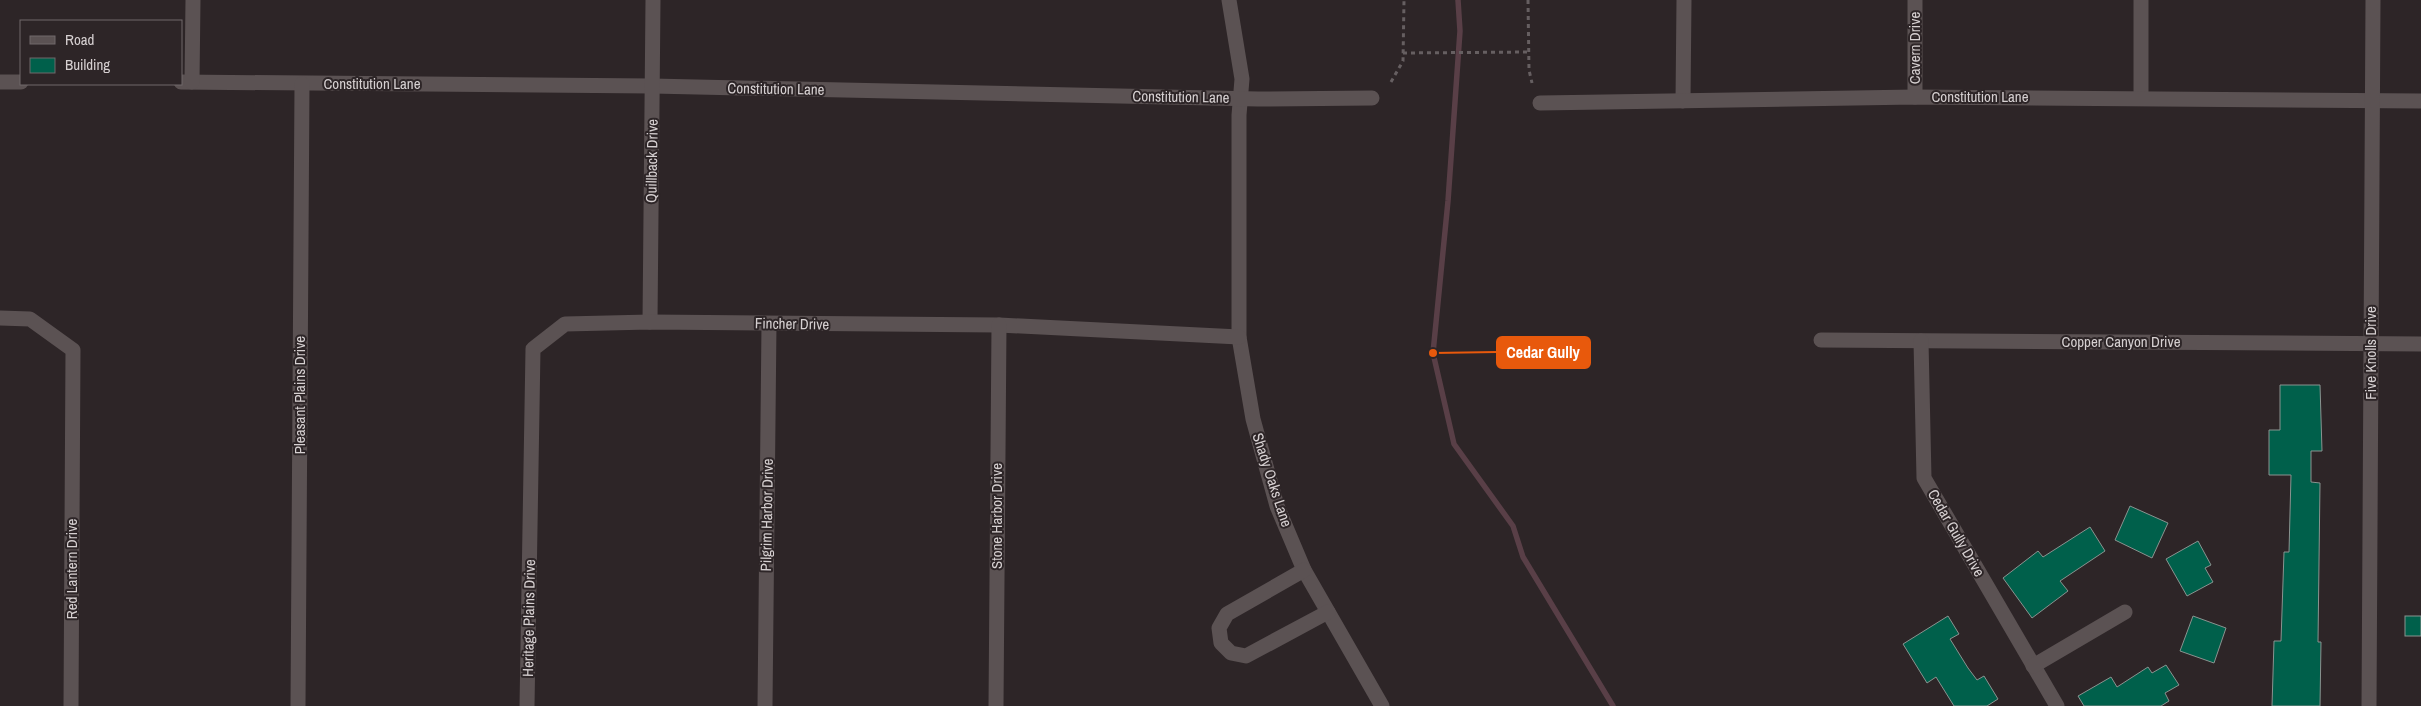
<svg xmlns="http://www.w3.org/2000/svg" width="2421" height="706" font-family="'Archivo Narrow',sans-serif">
<rect width="100%" height="100%" fill="#2d2527"/>
<g fill="none" stroke-linecap="round" stroke-linejoin="round">
<path stroke="#593f47" stroke-width="5.5" d="M1458 0 1460 31 1448 201 1433 353 1454 444 1513 526 1523 557 1613 706"/>
</g>
<g fill="#00604b" stroke="#8a9390">
<path d="M2280 385H2320L2322 451H2311V482L2320 483 2318 642H2321L2320 706H2272L2274 641H2281L2284 552H2289L2291 475H2269V430H2280Z"/>
<path d="M2130 506 2168 523 2152 558 2115 540Z"/>
<path d="M2090 527 2105 551 2060 581 2068 591 2032 618 2003 578 2038 551 2043 557Z"/>
<path d="M2198 541 2211 565 2205 568 2213 582 2187 596 2166 559Z"/>
<path d="M1948 616 1959 634 1950 639 1968 668 1977 680 1984 676 1998 699 1987 706H1954L1936 677 1927 683 1903 644Z"/>
<path d="M2193 616 2226 628 2214 663 2180 651Z"/>
<rect x="2405" y="616" width="16" height="20"/>
<path d="M2166 665 2179 685 2165 693 2169 701 2161 706H2084L2078 696 2111 677 2117 687 2148 667 2152 673Z"/>
</g>
<g fill="none" stroke-linecap="round" stroke-linejoin="round">
<g stroke="#665f61" stroke-width="3" stroke-dasharray="4 4" stroke-linecap="butt">
<path d="M1528 0 1529 70 1532 83"/>
<path d="M1403 53 1529 52"/>
<path d="M1391 82 1403 61 1404 0"/>
</g>
<g stroke="#5b5253" stroke-width="15">
<path d="M1229 0 1242 79 1239 115V337L1253 419 1277 506 1304 570 1382 706"/>
<path d="M1915 0V97"/>
<path d="M0 82H21"/>
<path d="M181 82 652 86 1258 99 1372 98"/>
<path d="M192 82 193 0"/>
<path d="M2141 98V0"/>
<path d="M1683 101 1684 0"/>
<path d="M1540 103 1915 97 2421 101"/>
<path d="M0 318 30 319 73 350 71 706"/>
<path d="M650 322 653 0"/>
<path d="M1821 340 2421 344"/>
<path d="M1921 341 1924 478 2057 706"/>
<path d="M1304 570 1227 614 1219 628 1221 643 1231 653 1246 656 1328 612"/>
<path d="M2033 666 2125 612"/>
<path d="M298 706 302 84"/>
<path d="M527 706 533 349 565 324 650 322 999 325 1239 337"/>
<path d="M765 706 769 324"/>
<path d="M996 706 999 325"/>
<path d="M2369 706 2373 0"/>
</g>
</g>
<g text-anchor="middle" stroke-width="4" stroke-linejoin="round" paint-order="stroke">
<g font-size="15" fill="#d6d0d1" stroke="#2d2527">
<text transform="translate(1915 48) rotate(-90)" y="5">Cavern Drive</text>
<text x="372" y="89">Constitution Lane</text>
<text transform="translate(776 89) rotate(1)" y="5">Constitution Lane</text>
<text transform="translate(1181 97) rotate(1)" y="5">Constitution Lane</text>
<text x="1980" y="102">Constitution Lane</text>
<text transform="translate(652 161) rotate(-89)" y="5">Quillback Drive</text>
<text transform="translate(792 324) rotate(1)" y="5">Fincher Drive</text>
<text x="2121" y="347">Copper Canyon Drive</text>
<text transform="translate(2371 353) rotate(-90)" y="5">Five Knolls Drive</text>
<text transform="translate(300 395) rotate(-90)" y="5">Pleasant Plains Drive</text>
<text transform="translate(1272 480) rotate(72)" y="5">Shady Oaks Lane</text>
<text transform="translate(767 515) rotate(-89)" y="5">Pilgrim Harbor Drive</text>
<text transform="translate(997 516) rotate(-90)" y="5">Stone Harbor Drive</text>
<text transform="translate(1956 533) rotate(60)" y="5">Cedar Gully Drive</text>
<text transform="translate(72 569) rotate(-90)" y="5">Red Lantern Drive</text>
<text transform="translate(529 618) rotate(-89)" y="5">Heritage Plains Drive</text>
</g>
</g>
<path fill="none" stroke="#e8590c" stroke-width="2" d="M1433 353L1497 352"/>
<circle fill="#e8590c" stroke="#2d2527" stroke-width="2" cx="1433" cy="353" r="5"/>
<rect fill="#e8590c" stroke="#e8590c" stroke-width="2" x="1497" y="337" width="93" height="31" rx="5"/>
<g font-size="16" text-anchor="middle" font-weight="bold" fill="#fff">
<text x="1543" y="358">Cedar Gully</text>
</g>
<rect x="20" y="20" width="162" height="65" fill="#2d2527" stroke="#71696b"/>
<rect x="30" y="36" width="25" height="8" fill="#5b5253" stroke="#71696b"/>
<text x="65" y="45" font-size="15" fill="#d6d0d1">Road</text>
<rect x="30" y="58" width="25" height="15" fill="#00604b" stroke="#71696b"/>
<text x="65" y="70" font-size="15" fill="#d6d0d1">Building</text>
</svg>
